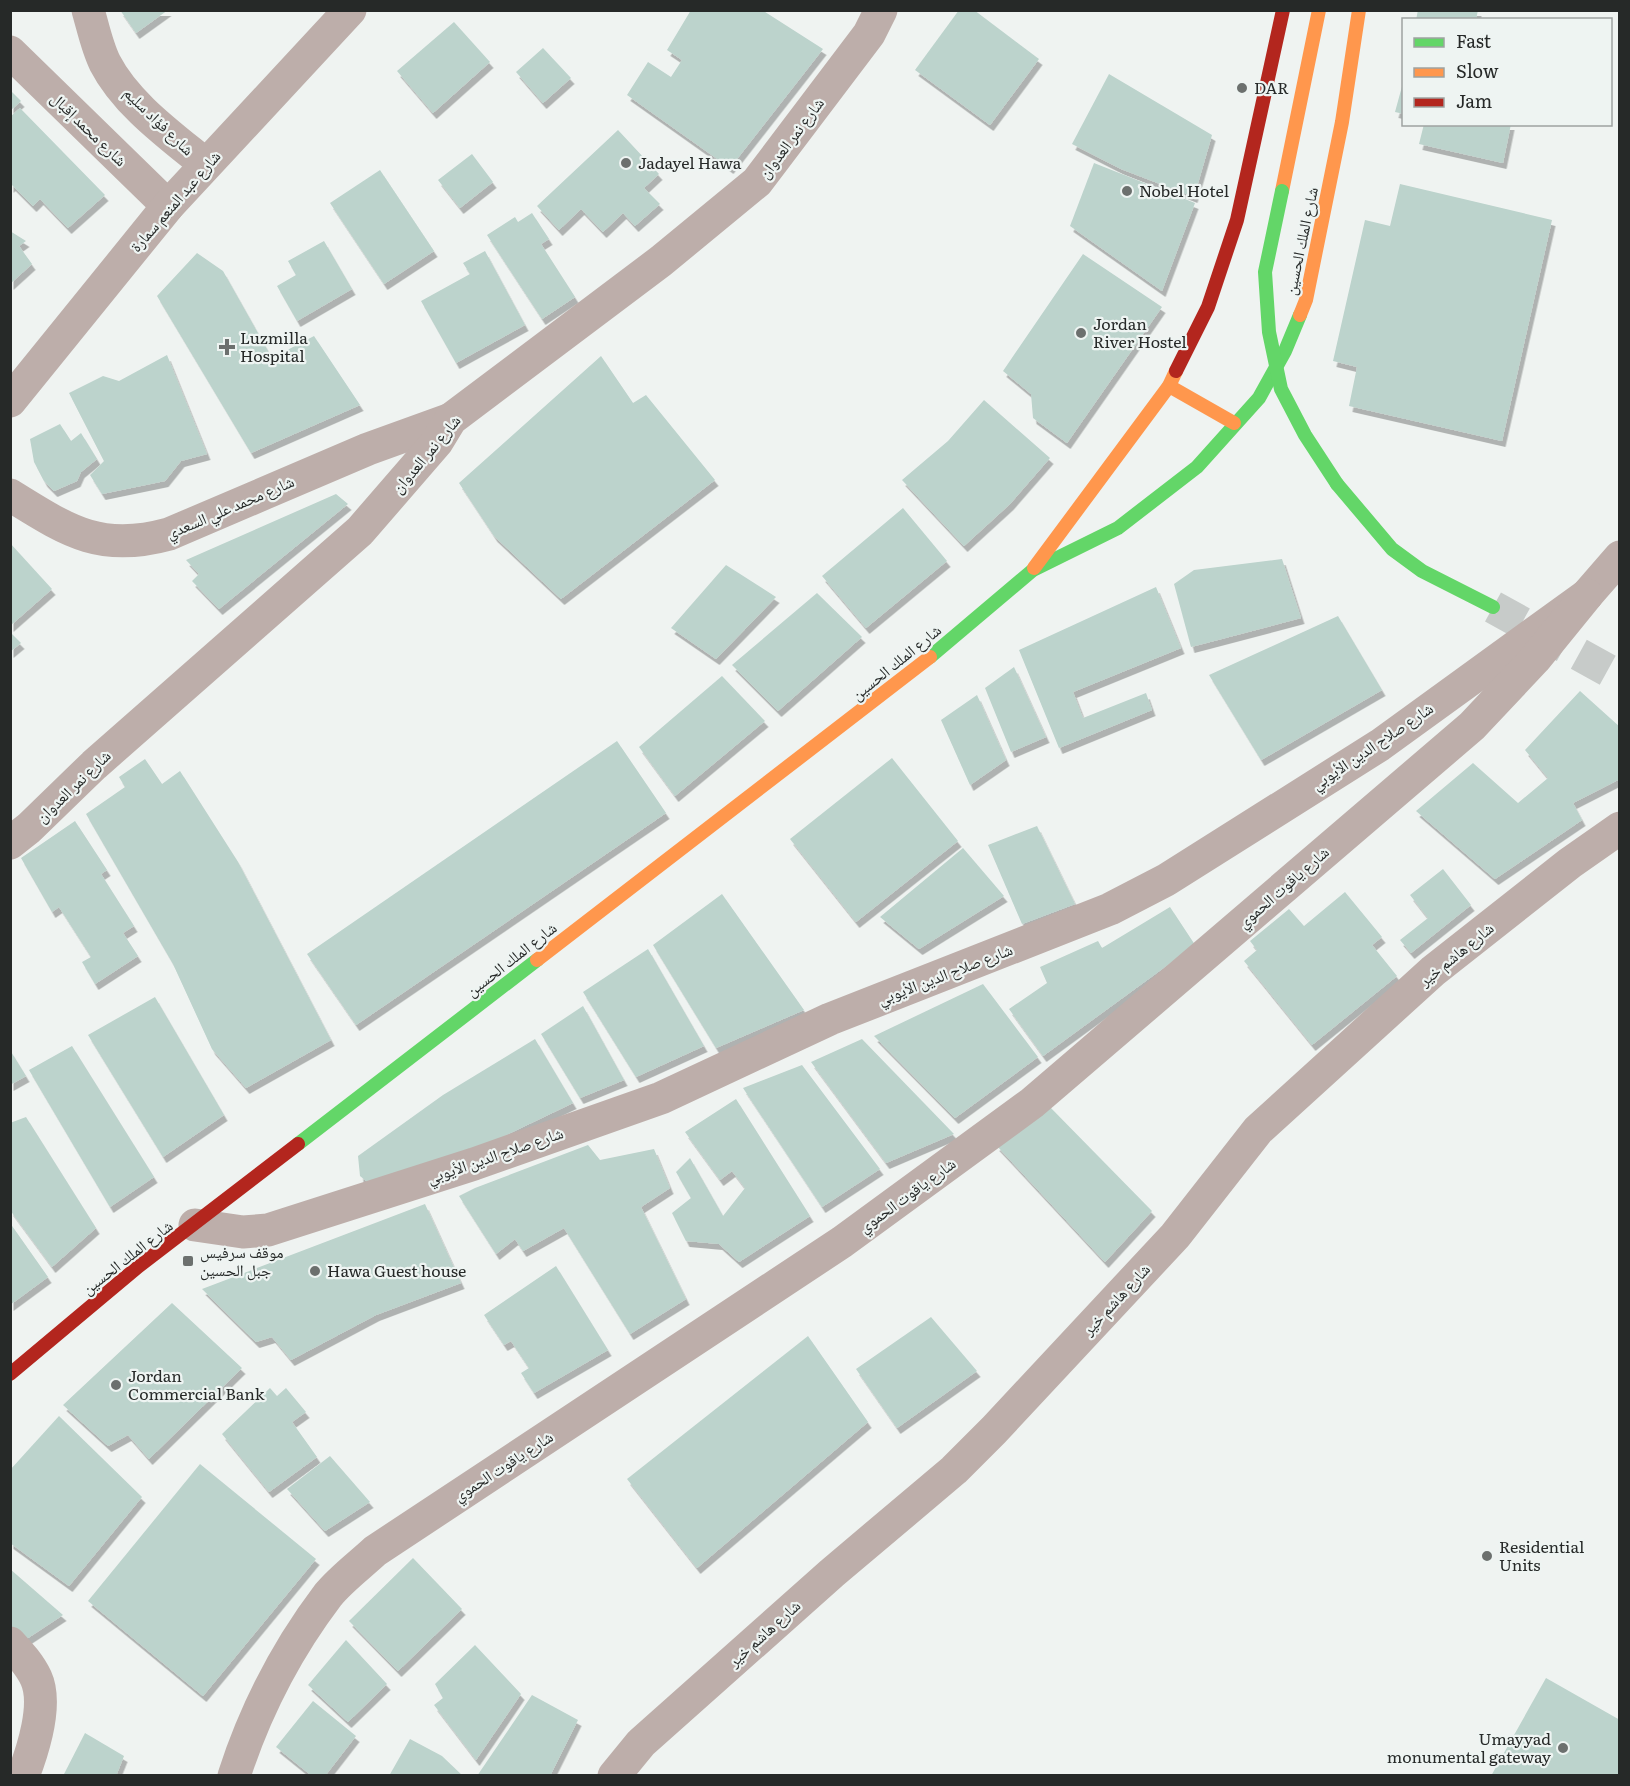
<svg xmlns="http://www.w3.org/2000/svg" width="1630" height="1786" font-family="Literata,'Noto Naskh Arabic',serif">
<defs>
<filter id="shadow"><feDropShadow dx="3.5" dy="6" stdDeviation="0" flood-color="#0004"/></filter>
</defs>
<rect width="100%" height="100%" fill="#eff3f1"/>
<g fill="#bcd3cc" filter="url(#shadow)">
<path d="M120 10H168L136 33Z"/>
<path d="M691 10H762L823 49 730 168 627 95 648 62 671 77 682 60 667 50Z"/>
<path d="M959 10H974L1039 59 990 125 915 70Z"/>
<path d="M1418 10H1478L1476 20H1416Z"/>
<path d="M454 22 490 62 433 113 397 71Z"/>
<path d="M543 48 571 78 543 103 516 72Z"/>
<path d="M1109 74 1212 135 1194 197 1121 169 1072 144Z"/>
<path d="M1404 79V114L1395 112Z"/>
<path d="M10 90 21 101 10 111Z"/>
<path d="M20 108 105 195 68 228 40 199 33 206 12 185 10 187V117Z"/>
<path d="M1424 124H1511L1503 163 1419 144Z"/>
<path d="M618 130 659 174 644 188 660 204 635 226 623 213 603 232 581 209 559 230 537 206Z"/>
<path d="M472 154 493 182 460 208 438 180Z"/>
<path d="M1094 163 1195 203 1162 291 1070 226Z"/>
<path d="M380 170 434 251 384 284 330 203Z"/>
<path d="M1400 184 1552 220 1502 441 1349 406 1357 367 1333 361 1365 220 1390 226Z"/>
<path d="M532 213 549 239 541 244 575 297 542 319 487 235 515 217 518 222Z"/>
<path d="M10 231 26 241 19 246 32 264 10 284Z"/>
<path d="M324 241 352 289 297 321 277 286 296 275 288 261Z"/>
<path d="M485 251 525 325 456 363 421 301 470 274 463 263Z"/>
<path d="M197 253 223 271 272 358 314 336 360 405 251 453 157 296Z"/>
<path d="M1083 254 1162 307 1067 443 1033 418 1031 394 1003 371Z"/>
<path d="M167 355 207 454 181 461 165 481 102 494 90 475 104 461 69 393 103 376 119 381Z"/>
<path d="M601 356 633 403 646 395 715 480 561 599 494 536 459 483Z"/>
<path d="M984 400 1050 458 1010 504 964 546 902 480 948 441Z"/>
<path d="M60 424 71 441 81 433 97 459 81 472 77 481 54 491 44 481 34 462 30 439Z"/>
<path d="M336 494 348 504 219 609 192 581 199 574 186 560Z"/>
<path d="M903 508 947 561 866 628 822 576Z"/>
<path d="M10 543 52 589 10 626Z"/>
<path d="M1282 559 1301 618 1191 647 1174 584 1194 570Z"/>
<path d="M726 565 776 597 716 659 671 628Z"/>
<path d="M1156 587 1181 648 1073 692 1083 718 1146 693 1152 710 1059 748 1019 650Z"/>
<path d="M817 593 862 637 778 711 732 665Z"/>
<path d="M1338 616 1382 690 1261 760 1209 675Z"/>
<path d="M10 632 21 643 10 652Z"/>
<path d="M1014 667 1046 737 1011 752 985 688Z"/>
<path d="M722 676 765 721 675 796 639 747Z"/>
<path d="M1580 691 1620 727V779L1573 803 1582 820 1495 879 1416 811 1473 763 1518 803 1548 778 1525 750Z"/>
<path d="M977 695 1006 760 970 785 941 720Z"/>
<path d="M617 741 666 813 356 1025 307 954Z"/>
<path d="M892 758 958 841 856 922 790 839Z"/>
<path d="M145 759 162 784 180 771 238 862 331 1040 246 1088 212 1049 173 964 86 814 125 787 119 777Z"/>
<path d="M75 821 107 870 101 874 134 926 123 933 138 956 95 984 82 962 91 957 59 907 52 912 21 858Z"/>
<path d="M1037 826 1075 904 1022 924 988 845Z"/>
<path d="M963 848 1004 896 919 949 880 917Z"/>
<path d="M1443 869 1471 905 1411 953 1400 940 1428 918 1410 895Z"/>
<path d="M1345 892 1382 937 1372 945 1397 976 1312 1045 1244 961 1257 950 1250 941 1289 909 1304 926Z"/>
<path d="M722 894 804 1010 716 1048 653 945Z"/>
<path d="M1170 907 1195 945 1043 1056 1009 1009 1047 983 1040 967 1098 941 1102 948Z"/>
<path d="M648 949 704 1046 636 1077 583 992Z"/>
<path d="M983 984 1038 1057 955 1118 874 1036Z"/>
<path d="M155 997 224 1115 163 1157 88 1035Z"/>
<path d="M583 1006 624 1080 580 1098 541 1034Z"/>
<path d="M535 1039 573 1103 473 1151 370 1184 360 1176 358 1156 443 1095Z"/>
<path d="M862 1039 954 1134 886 1163 811 1062Z"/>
<path d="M72 1046 154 1177 110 1207 29 1070Z"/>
<path d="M10 1050 26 1076 10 1085Z"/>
<path d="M802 1065 880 1169 822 1207 743 1088Z"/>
<path d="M736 1099 810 1216 739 1262 719 1244 686 1241 672 1213 691 1198 676 1172 690 1158 723 1216 745 1188 732 1171 720 1180 685 1132Z"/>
<path d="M1048 1105 1152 1211 1105 1262 996 1145Z"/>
<path d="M26 1117 96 1228 52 1267 10 1210V1123Z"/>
<path d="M588 1145 600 1160 654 1149 670 1188 641 1207 686 1299 630 1334 564 1228 523 1251 515 1239 496 1254 459 1196 475 1188Z"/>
<path d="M425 1204 461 1283 376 1315 291 1360 272 1337 256 1342 202 1289Z"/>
<path d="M10 1223 48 1277 10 1305Z"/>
<path d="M556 1266 608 1350 534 1393 521 1373 529 1368 511 1341 504 1345 484 1315Z"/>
<path d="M172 1303 242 1368 149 1459 128 1435 108 1446 63 1405Z"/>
<path d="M931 1317 977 1371 897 1428 856 1369Z"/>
<path d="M808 1336 868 1422 697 1568 627 1479Z"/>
<path d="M270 1388 277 1396 286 1388 306 1412 292 1422 317 1457 269 1492 222 1434Z"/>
<path d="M59 1416 142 1497 69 1586 10 1543V1470Z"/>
<path d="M330 1456 370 1502 325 1531 287 1489Z"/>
<path d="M200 1464 316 1559 203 1696 88 1601Z"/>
<path d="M413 1558 462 1609 398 1671 349 1621Z"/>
<path d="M10 1569 63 1615 25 1640 10 1625Z"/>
<path d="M346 1640 387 1684 348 1722 308 1685Z"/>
<path d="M475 1645 521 1694 476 1760 434 1705 443 1698 435 1684Z"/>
<path d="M1546 1678 1620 1720V1776H1491Z"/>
<path d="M532 1695 578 1720 550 1776H477Z"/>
<path d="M313 1701 356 1736 325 1776H312L276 1747Z"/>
<path d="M85 1733 124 1756 116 1776H63Z"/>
<path d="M410 1739 442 1756 463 1776H389Z"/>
</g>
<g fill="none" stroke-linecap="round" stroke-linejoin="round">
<path stroke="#c7cbc9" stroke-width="33" stroke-dasharray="33 16" stroke-linecap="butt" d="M1493 607 1620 677"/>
<g stroke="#bdaeaa" stroke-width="33">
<path d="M88 10C93 27 97 47 105 63 126 104 171 136 205 164"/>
<path d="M10 52 168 206"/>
<path d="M10 401 168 206 350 10"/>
<path d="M10 495C68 531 100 553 169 534L368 449 451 419"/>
<path d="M10 843 29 828 94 765 360 531 437 442 451 419 661 261 757 182 869 34 881 10"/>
<path d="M195 1225 243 1232 268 1230 474 1164 661 1098 830 1019 1110 909 1166 880 1380 745 1587 595 1620 557"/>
<path d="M10 1643C20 1654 30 1665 36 1678 48 1704 33 1750 23 1776"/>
<path d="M234 1776C255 1711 287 1649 328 1595 341 1579 360 1565 375 1551L842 1242 1032 1103 1472 726 1535 659 1587 595"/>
<path d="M614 1776 641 1743 832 1573 954 1470 994 1430 1175 1236 1258 1130 1433 971 1570 863 1620 828"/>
</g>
<g stroke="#63d668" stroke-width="14">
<path d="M1337 484 1392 549 1422 571 1493 607"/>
<path d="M930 657 1033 570 1118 528 1197 467 1259 398 1285 351 1300 315"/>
<path d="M298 1144 537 960"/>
</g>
<g stroke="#ff974d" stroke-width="14">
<path d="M1282 191 1319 10"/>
<path d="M1300 315 1306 300 1342 122 1359 10"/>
<path d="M1169 386 1234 423"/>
<path d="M1034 568 1169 386 1176 371"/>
<path d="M537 960 930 657"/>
</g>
<g stroke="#b3261e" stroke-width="14">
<path d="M1176 371 1208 307 1237 220 1283 10"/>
<path d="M10 1374 139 1266 298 1144"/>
</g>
<path stroke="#63d668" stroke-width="14" d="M1282 191 1265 272 1269 332 1281 389 1305 435 1337 484"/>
</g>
<g fill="#6c706e" stroke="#eef4f2" stroke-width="2">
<circle cx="1242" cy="88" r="6"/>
<circle cx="626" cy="163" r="6"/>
<circle cx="1127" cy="191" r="6"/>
<circle cx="1081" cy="333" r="6"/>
<path d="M224 338h6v6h6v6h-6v6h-6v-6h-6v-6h6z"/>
<rect x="182" y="1255" width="12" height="12" rx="3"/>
<circle cx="315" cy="1271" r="6"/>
<circle cx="116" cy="1385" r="6"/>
<circle cx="1487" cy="1556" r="6"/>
<circle cx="1563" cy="1748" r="6"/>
</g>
<g text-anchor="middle" stroke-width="4.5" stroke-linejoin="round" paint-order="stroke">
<g font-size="16" fill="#262928" stroke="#eef4f2" text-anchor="start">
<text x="1254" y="94">DAR</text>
<text x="638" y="169">Jadayel Hawa</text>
<text x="1139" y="197">Nobel Hotel</text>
<text x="1093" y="330">Jordan<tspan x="1093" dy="18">River Hostel</tspan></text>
<text x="240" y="344">Luzmilla<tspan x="240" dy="18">Hospital</tspan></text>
<text x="200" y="1258">موقف سرفيس<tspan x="200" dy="18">جبل الحسين</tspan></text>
<text x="327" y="1277">Hawa Guest house</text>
<text x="128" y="1382">Jordan<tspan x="128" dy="18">Commercial Bank</tspan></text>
<text x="1499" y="1553">Residential<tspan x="1499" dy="18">Units</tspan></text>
<text x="1551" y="1745" text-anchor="end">Umayyad<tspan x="1551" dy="18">monumental gateway</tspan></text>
</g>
<g font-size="16" fill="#262928" stroke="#eef4f2">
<text transform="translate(159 121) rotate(44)" y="6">شارع فؤاد سليم</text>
<text transform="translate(89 129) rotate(44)" y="6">شارع محمد إقبال</text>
<text transform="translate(791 138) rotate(-53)" y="6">شارع نمر العدوان</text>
<text transform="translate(175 201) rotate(-49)" y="6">شارع عبد المنعم سمارة</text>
<text transform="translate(1301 241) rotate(-78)" y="6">شارع الملك الحسين</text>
<text transform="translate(426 454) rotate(-50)" y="6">شارع نمر العدوان</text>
<text transform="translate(230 507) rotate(-23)" y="6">شارع محمد علي السعدي</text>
<text transform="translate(896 662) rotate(-39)" y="6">شارع الملك الحسين</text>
<text transform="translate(1372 746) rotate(-34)" y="6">شارع صلاح الدين الأيوبي</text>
<text transform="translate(73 786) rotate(-44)" y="6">شارع نمر العدوان</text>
<text transform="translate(1283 887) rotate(-41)" y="6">شارع ياقوت الحموي</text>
<text transform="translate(1456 954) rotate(-39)" y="6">شارع هاشم خير</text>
<text transform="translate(511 959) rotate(-38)" y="6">شارع الملك الحسين</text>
<text transform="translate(945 974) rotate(-21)" y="6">شارع صلاح الدين الأيوبي</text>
<text transform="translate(495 1155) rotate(-19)" y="6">شارع صلاح الدين الأيوبي</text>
<text transform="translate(907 1195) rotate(-36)" y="6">شارع ياقوت الحموي</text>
<text transform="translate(127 1257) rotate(-38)" y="6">شارع الملك الحسين</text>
<text transform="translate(1116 1299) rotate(-47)" y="6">شارع هاشم خير</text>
<text transform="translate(503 1466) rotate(-33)" y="6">شارع ياقوت الحموي</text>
<text transform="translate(764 1633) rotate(-42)" y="6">شارع هاشم خير</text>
</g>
</g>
<rect width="1630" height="1786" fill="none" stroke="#262928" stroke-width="24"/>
<rect x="1402" y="18" width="210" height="108" fill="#eef4f2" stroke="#9ea3a1" stroke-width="1.5"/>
<rect x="1414" y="38" width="30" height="9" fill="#63d668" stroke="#9ea3a1" stroke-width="1.5"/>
<text x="1456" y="48" font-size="18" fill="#262928">Fast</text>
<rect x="1414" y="68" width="30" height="9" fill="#ff974d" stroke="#9ea3a1" stroke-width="1.5"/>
<text x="1456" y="78" font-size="18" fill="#262928">Slow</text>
<rect x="1414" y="98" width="30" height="9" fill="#b3261e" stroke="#9ea3a1" stroke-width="1.5"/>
<text x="1456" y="108" font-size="18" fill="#262928">Jam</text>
</svg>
